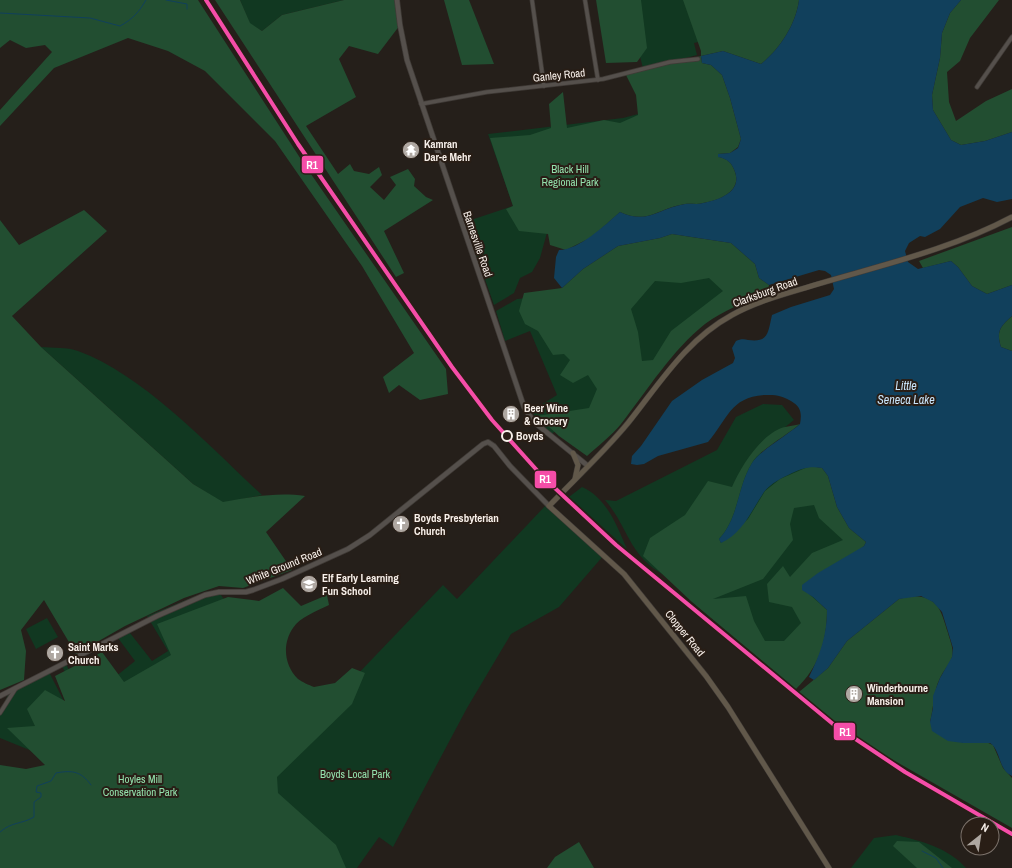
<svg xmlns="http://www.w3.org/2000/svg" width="1012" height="868" font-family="'Archivo Narrow',sans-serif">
<rect width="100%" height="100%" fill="#251f1a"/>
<g fill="#113821">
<path d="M240 0H344L282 15 262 31 250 24Z"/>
<path d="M625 0H794L703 41 694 43 697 55 682 59 697 65 548 229 540 258 532 272 520 278 514 293 494 305 465 222 513 206 488 134 623 118 642 113 631 71 643 68Z"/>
<path d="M746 263 709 316 639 391 556 430 552 434 540 423 531 411 557 395 530 331 505 341 496 311 517 299 560 295Z"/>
<path d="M41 347C53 348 67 347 78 351 144 375 210 447 262 495L223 503 193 484Z"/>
<path d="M763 404 782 405 794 420 755 451 811 470 858 542 818 610 794 678 664 575C628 555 629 528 605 500L616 501 717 450 736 417Z"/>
<path d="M582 487C607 498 617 526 627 549L569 497Z"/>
<path d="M547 504 604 555 559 607 511 634 467 708 393 847 379 837 357 868H0V796L59 762 0 738V711L10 691 49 672 77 727 82 706 62 666 66 664 85 701 135 661 118 638 130 633 152 661 168 651 147 616 208 591 219 592 309 725 443 585 457 599Z"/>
<path d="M47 618 58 637 36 649 26 629Z"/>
<path d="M896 835C922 841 948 848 966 868H851L874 838Z"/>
</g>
<g fill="#224e31" fill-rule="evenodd">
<path d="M0 0H198L304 164 446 369 448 394 420 400 399 385 389 393 383 377 414 353 362 266 275 141 205 71 168 51 128 38 54 68 0 126V110L52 52 45 45 26 48 10 40 0 48Z"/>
<path d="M215 0H240L250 23 262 31 282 15 344 0H397L400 25 378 54 349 46 339 59 356 97 306 126 338 174 350 164 354 171 369 174 379 167 382 175 370 187 384 200 396 185 390 177 408 169 415 179 414 186 426 197 433 200 384 231 404 273 396 277Z"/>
<path d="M444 0H469L494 64 462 65Z"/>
<path d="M596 0H641L647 48 637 62 606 63Z"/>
<path d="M683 0H799C796 24 780 49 761 64L723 51 701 56 702 63 711 65 722 75 730 98 741 139 738 147 730 153 718 154 719 157C728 159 732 163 735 172 742 192 718 201 703 203 697 205 691 203 685 204 658 208 648 225 620 212L592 237 566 250 550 245 548 234 519 231 506 209 513 206 490 138 530 135 551 128 549 104 563 92 567 128 604 120 620 123 638 115 636 95 626 75 701 56V51Z"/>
<path d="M961 0H999L970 38 960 61 947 72 949 102 956 121 986 101 1012 89V132L985 141 961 145 951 140 933 110 932 95 940 58 942 33 950 13Z"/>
<path d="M84 210 107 231 12 316 41 347 193 484 223 502C251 497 277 492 305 496L266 532 292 570 243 588 219 586 184 598 125 626 76 654 44 600 21 630 26 651 24 680 0 690V220L19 245Z"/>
<path d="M1012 227V285L987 294 972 286 958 267 951 261 923 268 919 261Z"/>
<path d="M672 234 731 243 755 264 759 278 769 285 768 292C747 301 724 310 705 324 673 349 646 392 621 424 611 436 598 446 587 456L559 436 537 416 589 408 597 389 588 375 573 383 560 375 570 360 564 354 553 355 538 331 525 324 519 311 524 293 562 288 583 269 618 246 660 238ZM709 278 723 291 671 331 653 360 642 361 638 332 631 309 655 281 681 283Z"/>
<path d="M1012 316V351L1001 347C996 331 1000 327 1012 316Z"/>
<path d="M800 424C789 434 758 451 752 463 737 487 739 518 719 539L721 543 748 519 765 491 780 479 810 466 822 468 828 476 837 507 849 528 866 542 864 546 808 593 827 610C827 641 819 667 796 689L692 602 643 556 650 538 685 515 708 481 732 487C740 468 759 438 779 429 785 426 793 426 800 424ZM814 505 819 518 843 540 812 553 790 577 783 566 767 584 769 602 792 607 801 623 784 641H765L754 621 746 596 713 599 763 579 793 540 790 524 794 508Z"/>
<path d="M283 588 301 606 327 595 329 605C317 611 300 617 293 628 282 644 284 665 298 679 302 682 309 685 314 687L335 683 352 668 365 673 352 704 277 777 278 793 336 845 346 868H0V765L26 769 45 765 7 728 35 726 27 709 45 690 65 701 55 676 102 652 124 682 171 655 157 624 228 597 259 601Z"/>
<path d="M911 596C939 596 941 611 948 633 950 641 954 648 952 657 950 664 943 671 940 678 933 692 934 707 930 722L963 743 986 742 993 745 1003 768 1012 778V828L881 753 835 722 799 692 828 668 847 641 899 599Z"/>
<path d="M897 841 919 842 952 868H917L893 846Z"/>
<path d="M579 842 594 868H547L555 857Z"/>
</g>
<path fill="#11405c" d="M799 0H961L950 13 942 33 940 58 932 95 933 110 951 140 961 145 985 141 1012 132V199L997 202 983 198 960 207 940 229 925 237 920 236 909 243 905 251 908 262 918 269 951 261 958 267 972 286 987 294 1012 285V316C1000 327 996 331 1001 347L1012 351V776C998 770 1001 750 990 743H963L948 741 932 731 930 722 933 708V696L940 678 952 657 953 648 942 612 933 602 921 596 899 599 847 641 828 668 814 680 809 677C820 655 827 635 827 610L813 597 802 590V585L818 573 864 546 866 542 849 528 837 507 828 476 822 468C810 466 803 468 792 473 782 478 771 483 764 492 751 511 743 533 721 543L719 539C739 518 737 487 752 463 758 452 789 434 800 424 802 413 801 407 791 401 780 395 776 395 765 395 730 397 728 419 708 442L658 456 644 464 637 465 631 464 632 456 641 446 672 401 702 380 733 363 735 358 732 348 736 341C740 339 744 339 748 340 769 343 768 332 772 315L791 307 830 295 834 289 831 275 825 271 819 270 769 285 759 278 755 264 731 243 672 234 660 238 618 246 583 269 562 288 554 278 556 257 559 250C579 250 605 225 620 212 648 225 659 208 685 204 691 203 697 205 703 203 719 200 742 192 735 172 732 163 728 159 718 157V154L730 153 738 148 741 139 730 98 722 75 711 65 702 63 701 56 723 51 761 64C780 49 796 24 799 0Z"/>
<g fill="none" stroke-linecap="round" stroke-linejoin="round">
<g stroke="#11405c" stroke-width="1">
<path d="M166 0 187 4V9"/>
<path d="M0 13 90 18 120 26C133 19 139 12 146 0"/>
<path d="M0 832C13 821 20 825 34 817V802L41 797V793L36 792 37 786 51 781 56 773C72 770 81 771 91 785"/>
<path d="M922 851 936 858 943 868"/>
</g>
<defs>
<g id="street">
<path d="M532 0 544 86"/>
<path d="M585 0 598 80"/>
<path d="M977 87 1012 37"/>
<path d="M421 104 487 92 603 79 670 62 698 59"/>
<path d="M0 713 16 688"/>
</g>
<g id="secondary">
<path d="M397 0 400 25 407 60 524 407 534 422 588 466"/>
<path d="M0 696 157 616 205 595 219 592H246L253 590 282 579 348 549 370 535 483 444 488 442 494 446 510 466 549 506"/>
</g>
<g id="primary">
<path d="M573 453 578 465 575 479"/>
<path d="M829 868 728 707 706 676 624 574 549 506C575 479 604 452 628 423 660 383 686 340 732 315 759 300 789 293 818 284 882 265 952 249 1012 217"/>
</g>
</defs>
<use href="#street" stroke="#403b37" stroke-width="5"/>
<use href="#secondary" stroke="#403b37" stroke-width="6"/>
<use href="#primary" stroke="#403b37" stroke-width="6"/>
<use href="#street" stroke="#55504c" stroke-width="3.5"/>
<use href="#secondary" stroke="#55504c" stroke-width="4.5"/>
<use href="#primary" stroke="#61584a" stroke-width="5"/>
<defs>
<path id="rail-1" d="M206 0 298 144 452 367 492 420 543 477 616 545 833 724 905 772 1012 834"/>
</defs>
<use href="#rail-1" stroke="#291e16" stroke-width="7"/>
<use href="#rail-1" stroke="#f54da8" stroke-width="4"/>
</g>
<defs>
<symbol id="temple-disc" viewBox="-11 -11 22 22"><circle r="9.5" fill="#aea7a1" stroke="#291e16"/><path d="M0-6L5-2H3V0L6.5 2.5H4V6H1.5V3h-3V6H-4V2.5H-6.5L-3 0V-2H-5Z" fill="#fff"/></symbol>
<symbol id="building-disc" viewBox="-11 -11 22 22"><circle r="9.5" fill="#aea7a1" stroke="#291e16"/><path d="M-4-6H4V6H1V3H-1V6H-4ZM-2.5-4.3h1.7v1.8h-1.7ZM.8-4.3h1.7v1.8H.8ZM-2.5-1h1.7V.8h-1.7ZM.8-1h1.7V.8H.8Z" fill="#fff"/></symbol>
<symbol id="church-disc" viewBox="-11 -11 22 22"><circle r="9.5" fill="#aea7a1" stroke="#291e16"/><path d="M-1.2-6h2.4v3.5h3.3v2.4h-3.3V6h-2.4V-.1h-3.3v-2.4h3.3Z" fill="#fff"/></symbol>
<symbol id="school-disc" viewBox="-11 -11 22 22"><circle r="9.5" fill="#aea7a1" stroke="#291e16"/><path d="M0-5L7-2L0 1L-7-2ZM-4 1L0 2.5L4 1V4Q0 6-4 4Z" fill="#fff"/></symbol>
</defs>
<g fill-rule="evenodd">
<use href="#temple-disc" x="401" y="140" width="20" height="20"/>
<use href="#building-disc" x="501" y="404" width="20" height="20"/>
<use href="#church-disc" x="391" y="514" width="20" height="20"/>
<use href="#school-disc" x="299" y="574" width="20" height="20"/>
<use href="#church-disc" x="45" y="643" width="20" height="20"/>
<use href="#building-disc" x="844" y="684" width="20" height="20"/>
</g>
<circle fill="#291e16" stroke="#f8f0ea" stroke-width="2" cx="507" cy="436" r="5"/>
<g text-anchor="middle" stroke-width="4" stroke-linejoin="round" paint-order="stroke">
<g font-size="11" fill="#f8f0ea" stroke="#291e16">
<text transform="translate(559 75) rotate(-6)" y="4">Ganley Road</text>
<text transform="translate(478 244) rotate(71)" y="4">Barnesville Road</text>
<text transform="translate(765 292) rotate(-20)" y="4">Clarksburg Road</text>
<text transform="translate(284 566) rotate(-22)" y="4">White Ground Road</text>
<text transform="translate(685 633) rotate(51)" y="4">Clopper Road</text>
</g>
<g font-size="11" font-weight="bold" fill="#f8f0ea" stroke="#291e16" text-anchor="start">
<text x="424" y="148">Kamran<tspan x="424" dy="13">Dar-e Mehr</tspan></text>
<text x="524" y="412">Beer Wine<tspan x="524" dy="13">&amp; Grocery</tspan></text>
<text x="414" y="522">Boyds Presbyterian<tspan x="414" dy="13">Church</tspan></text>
<text x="322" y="582">Elf Early Learning<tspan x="322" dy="13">Fun School</tspan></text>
<text x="68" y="651">Saint Marks<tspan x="68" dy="13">Church</tspan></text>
<text x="867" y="692">Winderbourne<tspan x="867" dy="13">Mansion</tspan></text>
</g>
<g font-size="11" fill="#94e2ad" stroke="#291e16">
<text x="570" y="173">Black Hill<tspan x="570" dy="13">Regional Park</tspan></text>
<text x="355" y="778">Boyds Local Park</text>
<text x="140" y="783">Hoyles Mill<tspan x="140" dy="13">Conservation Park</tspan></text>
</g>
<g font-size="11" font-weight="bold" fill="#f8f0ea" stroke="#291e16" text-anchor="start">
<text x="516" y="440">Boyds</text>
</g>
<g font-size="12" font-style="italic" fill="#c9e5fb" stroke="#291e16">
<text x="906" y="390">Little<tspan x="906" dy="14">Seneca Lake</tspan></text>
</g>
</g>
<g stroke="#291e16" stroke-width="1.5">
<rect x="301" y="155" width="23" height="19" rx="4" fill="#f54da8"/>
<rect x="534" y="470" width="23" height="19" rx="4" fill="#f54da8"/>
<rect x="833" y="722" width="23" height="19" rx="4" fill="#f54da8"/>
</g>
<g font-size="11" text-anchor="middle" font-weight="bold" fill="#fff">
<text x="312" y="169">R1</text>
<text x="545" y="483">R1</text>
<text x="845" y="736">R1</text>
</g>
<g transform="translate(980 836) rotate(30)"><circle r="19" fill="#291e16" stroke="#7c726b"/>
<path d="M0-3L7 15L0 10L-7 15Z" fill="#aea7a1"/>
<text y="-6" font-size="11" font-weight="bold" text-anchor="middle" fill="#f8f0ea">N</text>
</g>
</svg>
